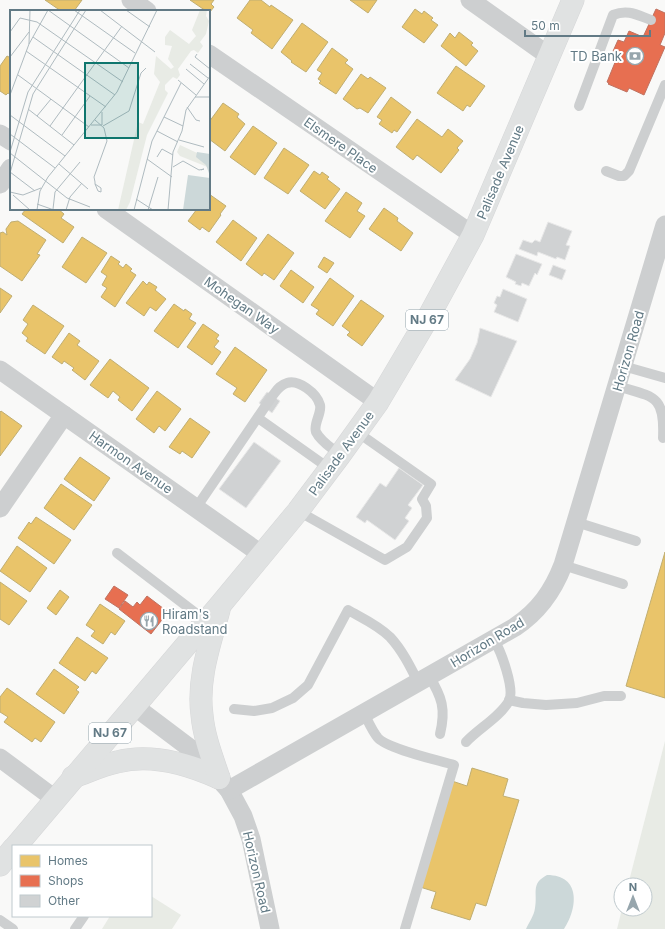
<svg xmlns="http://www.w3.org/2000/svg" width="665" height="929" font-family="Inter,sans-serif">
<rect width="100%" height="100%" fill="#f9f9f8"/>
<g fill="#e8ebe5">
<path d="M665 741V929H617L622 909H645V885H628Z"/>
<path d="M151 896 181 915 172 929H102L110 916H151Z"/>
</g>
<path fill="#ccd8d9" d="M547 875C581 875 578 908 564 929H526C529 922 534 916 535 908 538 893 530 884 547 875Z"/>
<g fill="#e9c46a" stroke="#c0ae72">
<path d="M45 0H82L74 11H61Z"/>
<path d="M190 0H214L211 4 214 7 209 13V11H206Z"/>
<path d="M250 0H261L270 7 271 5 293 20 272 49 251 33 253 30 237 18Z"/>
<path d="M350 0H377L368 13Z"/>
<path d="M415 9 422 14 424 11 433 18 431 20 438 25 424 43 402 27Z"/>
<path d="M302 23 328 42 306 72 291 62 292 61 281 52Z"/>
<path d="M459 32 473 43 471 45 478 51 466 66 441 46 450 33 455 38Z"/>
<path d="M332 48 348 60 345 63 353 69 336 94 319 83 321 81 318 79 322 73 317 70Z"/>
<path d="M7 56 11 58V95L8 93 6 95 0 91V66Z"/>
<path d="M456 66 485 86 470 107 467 105 463 111 437 93Z"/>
<path d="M361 74 368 79 370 77 386 88 368 113 360 108 357 109 343 99Z"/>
<path d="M391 97 411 112 397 132 394 130 392 133 379 124 382 120 377 117Z"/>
<path d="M223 103 239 114 237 117 245 124 225 151 209 139V122Z"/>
<path d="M417 119 442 137 448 129 463 141 457 148 459 150 441 173 417 155 413 160 396 147Z"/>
<path d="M253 126 277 143 255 175 230 157Z"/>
<path d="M284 148 309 165 288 194 264 178Z"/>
<path d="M314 171 320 175 322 172 329 177 327 179 340 189 325 209 300 191Z"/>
<path d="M346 192 362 203 357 211 365 216 350 238 325 221Z"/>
<path d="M209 194 226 206 220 214 221 215 209 232 202 227 200 230 188 221 197 209H209Z"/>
<path d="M384 208 398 218 397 221 413 233 401 251 369 229Z"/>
<path d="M26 209H58L64 214 61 218 74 227 63 243 22 214Z"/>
<path d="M233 220 257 238 241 261 216 242Z"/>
<path d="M18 221 46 240 37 254 40 255 22 281 0 266V233L3 232 7 235 6 229 11 222Z"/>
<path d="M268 234 294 253 274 280 264 273 262 276 246 264Z"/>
<path d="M82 237 107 253 86 283 62 267Z"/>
<path d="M111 256 120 262 118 264 123 268 126 264 132 269 130 271 136 275 115 307 101 297 107 288 102 285 107 276 101 272Z"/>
<path d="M324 257 334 263 327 273 318 267Z"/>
<path d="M291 270 314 287 303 303 280 286Z"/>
<path d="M330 278 354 296 333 326 316 314 319 310 311 305Z"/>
<path d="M143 281 147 285 149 282 157 287 155 290 166 299 156 311 150 307 144 316 126 303Z"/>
<path d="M0 288 12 296 0 313Z"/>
<path d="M361 300 384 316 362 346 347 335 350 332 342 326Z"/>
<path d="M174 304 184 311 185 309 192 314 189 319 196 323 178 348 154 331Z"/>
<path d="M33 305 64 326 45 354 26 341 28 338 22 333 28 324 23 320Z"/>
<path d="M203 324 219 335 216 339 219 341 214 347 221 352 212 365 187 347Z"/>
<path d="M69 333 80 341 77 345 99 361 85 380 72 370 74 368 64 361 62 364 52 357Z"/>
<path d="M235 347 267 370 245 402 233 394 237 388 216 374Z"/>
<path d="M110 359 149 388 132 411 118 400 120 397 113 391 108 398 90 385Z"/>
<path d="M157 391 181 409 165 431 159 426 154 433 136 419Z"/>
<path d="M1 411 22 426 0 456V412Z"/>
<path d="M190 418 210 432 192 458 182 451 180 454 169 447Z"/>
<path d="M80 457 110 478 94 501 64 479Z"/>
<path d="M61 484 92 505 74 530 44 508Z"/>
<path d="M36 517 71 540 54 564 18 538 29 522 31 524Z"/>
<path d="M17 546 47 568 30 592 0 571Z"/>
<path d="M665 552V698L626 686Z"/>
<path d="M0 582 27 601 9 625 0 619Z"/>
<path d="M60 590 69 597 56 615 47 608Z"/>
<path d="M100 604 125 621 115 635 111 632 103 644 91 636 95 631 86 625Z"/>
<path d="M77 637 108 658 96 674 92 671 85 681 59 663Z"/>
<path d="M54 669 79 687 76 690 79 692 64 714 36 694Z"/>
<path d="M7 688 55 722 41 742 35 738 32 742 4 722 8 717 0 712V697Z"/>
<path d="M472 768 508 779 503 796 519 800 486 906 476 903 470 920 431 908 436 892 420 887 452 781 467 786Z"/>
</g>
<g fill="#e76f51" stroke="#bf7261">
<path d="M656 9 665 13V33L660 45 665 47 644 95 629 88 627 92 608 84 609 83 607 82 616 60 610 58 618 40 624 42 629 31 643 37Z"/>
<path d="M114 586 128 595 119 608 105 599Z"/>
<path d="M147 596 168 612 151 634 119 609 125 601 133 607 137 602 140 605Z"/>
</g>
<g fill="#d0d2d3" stroke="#e8e8e8">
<path d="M548 222 572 231 566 245 570 246 565 260 557 257 556 259 538 252 537 256 519 249 523 240 532 243 535 240 540 242Z"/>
<path d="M516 254 542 264 537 275 535 273 529 286 522 283 521 286 515 284 516 282 506 277Z"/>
<path d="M553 265 566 270 562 280 549 275Z"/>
<path d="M503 289 527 299 518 322 494 312 497 305 494 303 497 296 500 297Z"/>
<path d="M480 328 517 341 491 397 455 380 470 359 477 343Z"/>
<path d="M267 392 280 401 272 413 259 403Z"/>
<path d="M254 442 281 461 246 508 219 489Z"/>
<path d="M399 468 423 485 408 505 412 508 405 518 409 521 395 540 367 520 365 523 356 517 380 483 386 487Z"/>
</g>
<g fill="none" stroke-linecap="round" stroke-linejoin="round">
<defs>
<g id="primary">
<path d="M73 777C88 772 102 765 117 762 151 753 188 764 219 778"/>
<path d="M219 778C212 757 204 737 202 715 197 679 210 644 219 610"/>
<path d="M16 846 221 604 298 511 340 455 378 402 429 316 473 235 573 0"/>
<path d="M0 865 13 849"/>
</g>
</defs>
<use href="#primary" stroke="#d6d7d8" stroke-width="23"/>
<g stroke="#cdcfd0" stroke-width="10">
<path d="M579 106 613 15C628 9 637 15 651 20"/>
<path d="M606 171 619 176H624L629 171 665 85"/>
<path d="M623 366 665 378"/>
<path d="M617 386C654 397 665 395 663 438"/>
<path d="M258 418 330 469"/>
<path d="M196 508 273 395C277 390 280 385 287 383 298 379 317 393 320 405 322 413 313 424 316 432 321 442 332 448 340 455"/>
<path d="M298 511 385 560 407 547 427 518 426 506 422 499 431 484 357 432"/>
<path d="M576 522 636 541"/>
<path d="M117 553 206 621"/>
<path d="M563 565 623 584"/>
<path d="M429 676C442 697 446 709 440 734"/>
<path d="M509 700 523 703 546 705 577 703 604 696H621"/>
<path d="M234 709 254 711 272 708 293 698 308 685 348 610C362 618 378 625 390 637 402 650 410 666 418 682"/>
<path d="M364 713C368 721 372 731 378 738 388 749 438 760 454 765L405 929"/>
<path d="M466 742C479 728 499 718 509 701 515 689 501 651 494 640"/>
<path d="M0 920 13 929"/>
<path d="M75 929 84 916"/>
</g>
<g stroke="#cdcfd0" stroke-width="19">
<path d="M131 0 147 11"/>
<path d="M470 0 549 56"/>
<path d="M209 54 473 235"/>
<path d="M0 134 11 141"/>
<path d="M0 184 11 168"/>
<path d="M106 209 378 402"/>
<path d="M0 370 261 554"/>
<path d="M0 508 64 415"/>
<path d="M134 706 195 752 229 790 243 816 251 839 270 929"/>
<path d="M0 758 55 799"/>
<path d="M229 790 515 627C539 611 553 591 563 565L665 225"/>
</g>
<use href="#primary" stroke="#e0e2e2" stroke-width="22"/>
</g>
<defs>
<symbol id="bank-ring" viewBox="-11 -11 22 22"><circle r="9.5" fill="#fff" stroke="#97a6ad" stroke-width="1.5"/><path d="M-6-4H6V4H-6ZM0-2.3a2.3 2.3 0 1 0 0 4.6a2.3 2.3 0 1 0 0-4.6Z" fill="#97a6ad"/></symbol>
<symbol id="restaurant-ring" viewBox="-11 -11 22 22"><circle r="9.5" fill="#fff" stroke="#97a6ad" stroke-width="1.5"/><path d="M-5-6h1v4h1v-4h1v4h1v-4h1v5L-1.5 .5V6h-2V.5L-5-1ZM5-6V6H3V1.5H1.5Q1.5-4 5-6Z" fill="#97a6ad"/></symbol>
</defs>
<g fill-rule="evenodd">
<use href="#bank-ring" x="625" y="46" width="20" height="20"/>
<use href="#restaurant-ring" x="139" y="611" width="20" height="20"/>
</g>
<g text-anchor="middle" stroke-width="4" stroke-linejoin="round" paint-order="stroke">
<g fill="#fff" stroke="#91a2aa" stroke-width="1">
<rect x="406" y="310" width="42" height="20" rx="3"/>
<rect x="89" y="723" width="42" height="20" rx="3"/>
</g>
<g font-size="12" font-weight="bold" fill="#627a85">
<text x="427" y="324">NJ 67</text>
<text x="110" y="737">NJ 67</text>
</g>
<g font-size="13" fill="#627a85" stroke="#fff" text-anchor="end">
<text x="622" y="61">TD Bank</text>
<text x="162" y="619" text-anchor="start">Hiram's<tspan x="162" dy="15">Roadstand</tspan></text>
</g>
<g font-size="13" fill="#627a85" stroke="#fff">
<text transform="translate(341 145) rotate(35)" y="5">Elsmere Place</text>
<text transform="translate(500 172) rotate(-67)" y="5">Palisade Avenue</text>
<text transform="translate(242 305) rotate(35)" y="5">Mohegan Way</text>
<text transform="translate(628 351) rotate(-74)" y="5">Horizon Road</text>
<text transform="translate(341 453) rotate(-54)" y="5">Palisade Avenue</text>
<text transform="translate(131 462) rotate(35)" y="5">Harmon Avenue</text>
<text transform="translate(487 642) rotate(-31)" y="5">Horizon Road</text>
<text transform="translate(257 872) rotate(77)" y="5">Horizon Road</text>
</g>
</g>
<g transform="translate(10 10)">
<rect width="200" height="200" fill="#f9f9f8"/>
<path d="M190 0H197L196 6 199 11 196 24 190 32 193 36 188 43 184 40 181 41 168 59 170 65 167 69 163 67 155 75V80L158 83 137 125 120 192 116 200H108L128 112 133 114 150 72 144 64 146 46 161 59 164 57 158 49 162 36 155 35V27L160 20 179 34 186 26 182 20ZM170 135 200 149V158L170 146 167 142Z" fill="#e8ebe5"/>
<path d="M187 142 200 144V166L196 155 186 147ZM178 165 200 168V200H173Z" fill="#ccd8d9"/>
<path fill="none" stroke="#afbbc0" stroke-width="1" d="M38 0 119 58M64 0 125 43M90 0 145 42M116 0 140 17M0 22 10 8 27 12 113 72M23 27 105 85M19 34 38 0M16 41 96 97M187 44 185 47 200 59M0 47 19 22M180 54 198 68M176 59 194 74M8 65 79 117M168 70 186 85M0 85 19 34 20 0M185 87H200M177 97 186 110 190 111M18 99 64 135M0 105 55 146M27 106 41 89M154 107 173 116M81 115H92V102M40 116 112 16M93 116 119 101 131 63 136 58M147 121 168 132M0 124 45 158M52 125 80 86M169 130 194 137M0 142 18 82 70 0M0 143 57 188 80 197M147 147 152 139 163 145M137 149 162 167M49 154 78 179M163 157 173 151 189 160 194 159 191 160M0 162 25 181M0 163 23 84 76 0M85 174 91 178V182L88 181 85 174V172L84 167 97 131 94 118 85 110M0 182 13 185 31 178M3 185 20 200M126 189 143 200M27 194 44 200M43 199 45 182 70 152M27 200 30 181 38 167 107 82 147 0M56 200 60 187 72 173M124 200 142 131 171 73M138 200 148 167M158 200 163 142 172 121 176 100 200 66"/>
<path fill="#0f766e" fill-opacity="0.15" stroke="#0f766e" stroke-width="2" d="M75 53H128V128H75Z"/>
<rect width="200" height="200" fill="none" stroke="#627a85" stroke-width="2"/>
</g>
<rect x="12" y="845" width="140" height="72" fill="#ffffff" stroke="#c0cace"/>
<rect x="20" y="855" width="20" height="12" fill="#e9c46a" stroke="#c0cace"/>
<text x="48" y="865" font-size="12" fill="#627a85">Homes</text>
<rect x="20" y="875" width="20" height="12" fill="#e76f51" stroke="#c0cace"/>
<text x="48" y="885" font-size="12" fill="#627a85">Shops</text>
<rect x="20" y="895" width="20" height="12" fill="#d0d2d3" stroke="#c0cace"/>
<text x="48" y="905" font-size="12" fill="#627a85">Other</text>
<g transform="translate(633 897)"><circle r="19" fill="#ffffff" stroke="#c0cace"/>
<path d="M0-3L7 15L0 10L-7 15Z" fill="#97a6ad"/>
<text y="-6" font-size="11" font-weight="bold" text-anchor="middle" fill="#627a85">N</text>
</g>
<path d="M525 30v6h125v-6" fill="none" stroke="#627a85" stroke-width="2"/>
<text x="531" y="30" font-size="12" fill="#627a85" stroke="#ffffff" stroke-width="3" paint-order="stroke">50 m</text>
</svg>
